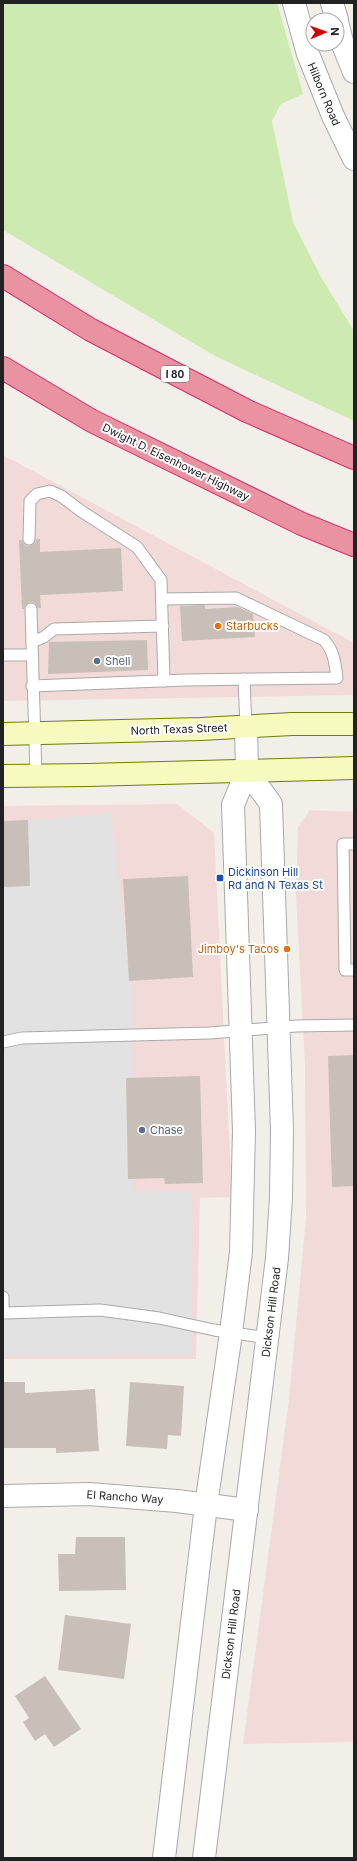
<svg xmlns="http://www.w3.org/2000/svg" width="357" height="1861" font-family="Inter,sans-serif">
<rect width="100%" height="100%" fill="#f2efe9"/>
<g fill="#f2dad9">
<path d="M3 455 354 643V695L3 701Z"/>
<path d="M177 804 214 833 232 1197 200 1198 196 1359H3V806Z"/>
<path d="M310 810 354 812V1742L243 1744 289 1399 306 1218 305 1065 296 895 298 827Z"/>
</g>
<path fill="#cdebb0" d="M3 3H277L303 94 281 104 272 121 293 222 321 277 354 331V421L215 356 3 230Z"/>
<path fill="#e2e2e2" d="M111 813 132 993 134 1192 192 1191 191 1355 3 1356V823Z"/>
<g fill="#c7bfb8">
<path d="M36 539H40V552L121 548 123 591 40 595 41 608H38L35 603 30 602 25 605 24 609H22L19 540H22L25 545 29 546 35 543Z"/>
<path d="M205 605V609L238 607 253 614 255 637 182 641 180 606Z"/>
<path d="M147 640 148 670 48 674 49 642Z"/>
<path d="M28 820 30 886 3 887V821Z"/>
<path d="M188 876 193 977 129 981 123 879Z"/>
<path d="M354 1055V1186L332 1187 328 1056Z"/>
<path d="M200 1076 203 1183 165 1184 164 1178 128 1179 126 1078Z"/>
<path d="M3 1382H25V1393L95 1389 99 1451 56 1453V1448H3Z"/>
<path d="M130 1382 184 1386 181 1436 168 1435 167 1449 126 1446Z"/>
<path d="M76 1537H125L126 1590 59 1591 58 1554H75Z"/>
<path d="M65 1615 131 1624 124 1679 58 1670Z"/>
<path d="M45 1676 81 1729 54 1747 45 1734 35 1741 23 1722 29 1718 15 1696Z"/>
</g>
<g fill="none" stroke-linecap="round" stroke-linejoin="round">
<defs>
<g id="service">
<path d="M29 539 30 501 37 494 50 491 61 496 81 511 137 547 161 580 164 681"/>
<path d="M31 609 36 775"/>
<path d="M32 642 44 637 54 629 163 626"/>
<path d="M3 655H32"/>
<path d="M244 679 246 727"/>
<path d="M32 686 186 680 337 678C335 663 334 651 324 640L236 598 162 599"/>
<path d="M354 844H343L345 970H354"/>
<path d="M3 1042 22 1038 210 1033 296 1026 354 1025"/>
<path d="M3 1297V1313"/>
<path d="M4 1313 100 1310 159 1318 214 1330 268 1338"/>
</g>
<path id="minor" d="M3 1496 89 1494 177 1501 247 1510"/>
<g id="tertiary">
<path d="M294 3 308 54 333 116 354 159"/>
<path d="M332 3 337 20"/>
<path d="M337 22 343 45 354 72"/>
<path d="M164 1858 206 1505 231 1333 241 1252 244 1131 233 805 247 771 246 727"/>
<path d="M204 1858 277 1258 281 1197 282 1131 271 804 247 771"/>
</g>
<g id="secondary">
<path d="M3 734 201 729 292 724H354"/>
<path d="M3 776 88 775 354 768"/>
</g>
<g id="motorway">
<path d="M3 276 91 330 247 411 354 458"/>
<path d="M3 368 92 421 302 524 354 545"/>
</g>
</defs>
<use href="#service" stroke="#a9a9a9" stroke-width="13"/>
<use href="#minor" stroke="#a9a9a9" stroke-width="24"/>
<use href="#tertiary" stroke="#a9a9a9" stroke-width="24"/>
<use href="#secondary" stroke="#707d05" stroke-width="24"/>
<use href="#motorway" stroke="#dc2a67" stroke-width="24"/>
<use href="#service" stroke="#fff" stroke-width="11"/>
<use href="#minor" stroke="#fff" stroke-width="22"/>
<use href="#tertiary" stroke="#fff" stroke-width="22"/>
<use href="#secondary" stroke="#f7fabf" stroke-width="22"/>
<use href="#motorway" stroke="#e892a2" stroke-width="22"/>
</g>
<g fill="#e8710a" stroke="#fff" stroke-width="1.5">
<circle cx="218" cy="626" r="4"/>
<circle cx="287" cy="949" r="4"/>
</g>
<g fill="#5c6f8a" stroke="#fff" stroke-width="1.5">
<circle cx="97" cy="661" r="4"/>
<circle cx="142" cy="1130" r="4"/>
</g>
<rect fill="#1a4fb4" stroke="#fff" stroke-width="1.5" x="216" y="874" width="8" height="8" rx="2"/>
<g text-anchor="middle" stroke-width="4" stroke-linejoin="round" paint-order="stroke">
<rect fill="#fff" stroke="#646464" stroke-width="1" x="161" y="366" width="28" height="16" rx="3"/>
<g font-size="10" font-weight="bold" fill="#222">
<text x="175" y="378">I 80</text>
</g>
<g font-size="11" fill="#222" stroke="#fff">
<text transform="translate(324 94) rotate(67)" y="4">Hilborn Road</text>
<text transform="translate(176 462) rotate(26)" y="4">Dwight D. Eisenhower Highway</text>
<text transform="translate(179 729) rotate(-2)" y="4">North Texas Street</text>
<text transform="translate(271 1312) rotate(-83)" y="4">Dickson Hill Road</text>
<text transform="translate(125 1497) rotate(4)" y="4">El Rancho Way</text>
<text transform="translate(231 1634) rotate(-83)" y="4">Dickson Hill Road</text>
</g>
<g font-size="11" fill="#c56008" stroke="#fff" text-anchor="start">
<text x="226" y="630">Starbucks</text>
<text x="279" y="953" text-anchor="end">Jimboy's Tacos</text>
</g>
<g font-size="11" fill="#4e5e75" stroke="#fff" text-anchor="start">
<text x="105" y="665">Shell</text>
<text x="150" y="1134">Chase</text>
</g>
<g font-size="11" fill="#164399" stroke="#fff" text-anchor="start">
<text x="228" y="876">Dickinson Hill<tspan x="228" dy="13">Rd and N Texas St</tspan></text>
</g>
</g>
<rect width="357" height="1861" fill="none" stroke="#222222" stroke-width="8"/>
<g transform="translate(325 32) rotate(88)"><circle r="19" fill="#ffffff" stroke="#a7a7a7"/>
<path d="M0-3L7 15L0 10L-7 15Z" fill="#d40000"/>
<text y="-6" font-size="11" font-weight="bold" text-anchor="middle" fill="#222222">N</text>
</g>
</svg>
